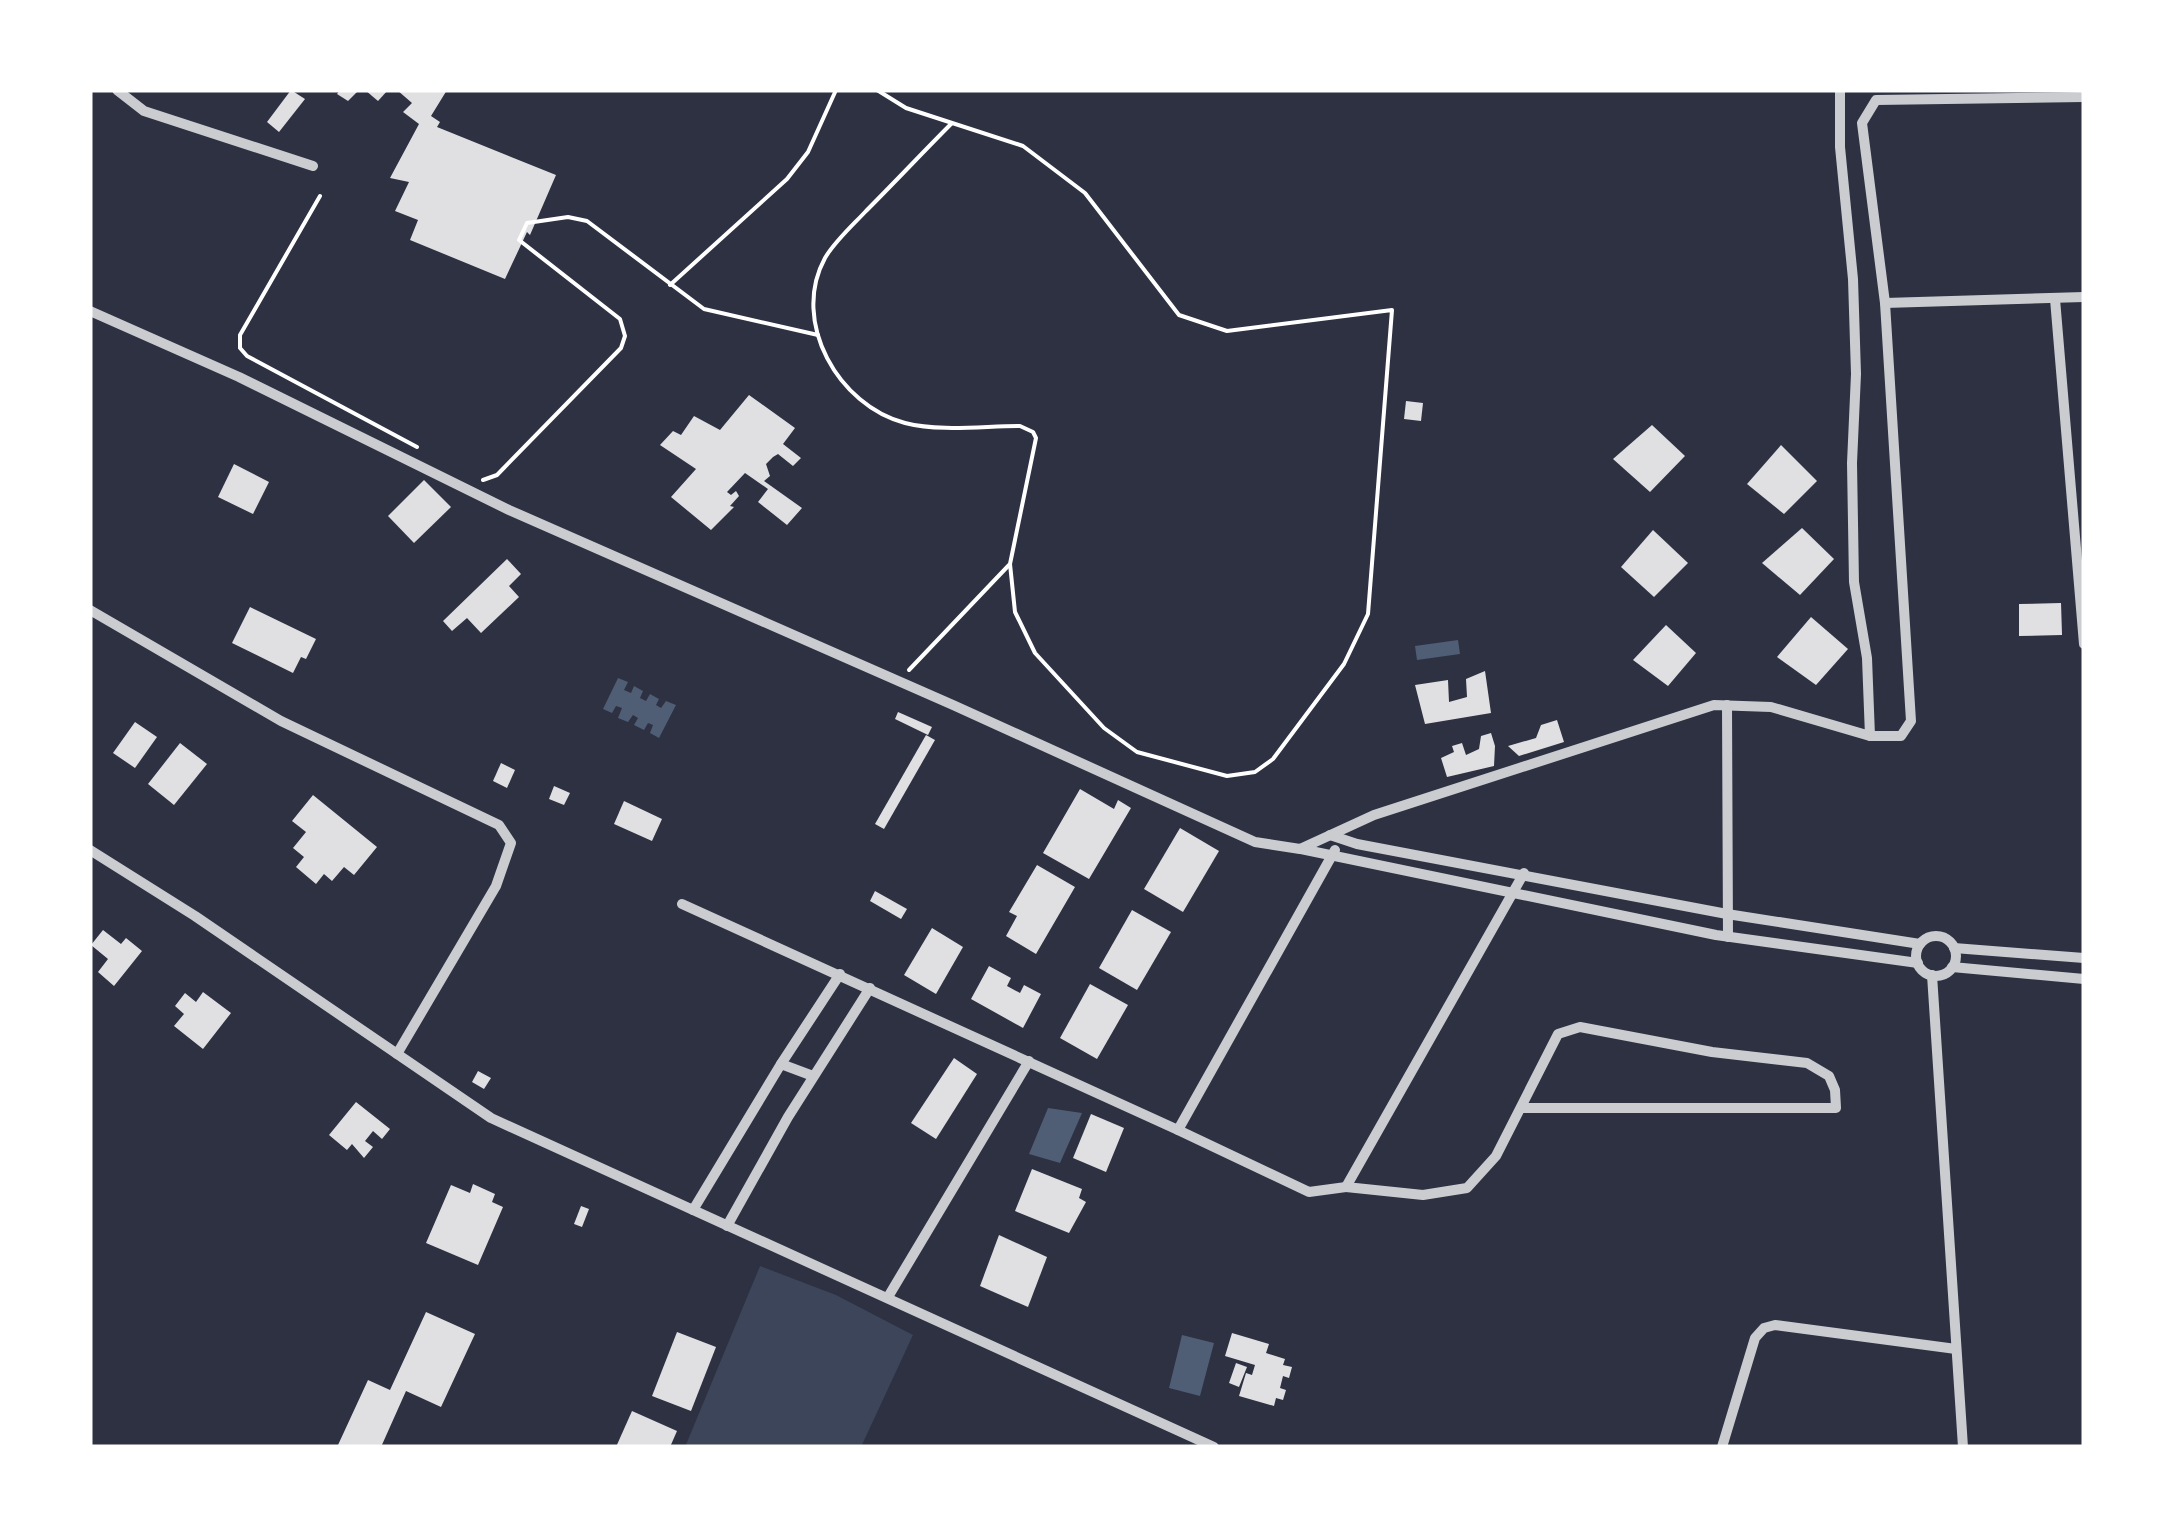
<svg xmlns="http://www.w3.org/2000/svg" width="2174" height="1537" font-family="'IBM Plex Sans',sans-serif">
<rect width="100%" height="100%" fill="#2d3142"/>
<path fill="#3c4559" d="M760 1266 836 1295 913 1335 861 1447H685Z"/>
<g fill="#4f5d75">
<path d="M1458 640 1460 654 1417 660 1415 646Z"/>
<path d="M618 678 628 682 624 690 631 693 634 686 643 691 640 698 646 701 650 694 659 699 656 705 661 708 666 701 676 705 659 738 650 733 653 725 648 723 644 730 634 725 638 718 633 715 628 722 618 718 622 708 616 706 612 713 603 709Z"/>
<path d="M1048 1108 1082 1113 1060 1163 1029 1154Z"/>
<path d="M1182 1335 1214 1343 1200 1396 1169 1388Z"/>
</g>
<g fill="#e0e0e3">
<path d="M291 90 305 99 279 132 267 122Z"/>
<path d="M340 90H359L348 101 337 94Z"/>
<path d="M365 90H388L378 101Z"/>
<path d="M397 90H447L431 116 440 122 437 127 556 175 530 235 527 232 505 279 410 240 418 220 395 211 409 182 390 178 419 124 403 112 412 103Z"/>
<path d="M749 395 795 428 783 444 801 458 793 466 778 454 773 457 766 464 770 476 764 481 802 508 787 525 758 502 768 489 745 473 727 492 731 495 736 491 739 496 730 506 734 507 711 530 671 497 696 469 660 445 673 431 681 435 694 416 720 430Z"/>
<path d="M1406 401 1423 403 1421 421 1404 419Z"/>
<path d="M1652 425 1685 456 1650 492 1613 459Z"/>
<path d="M1781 445 1817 481 1784 514 1747 484Z"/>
<path d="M234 464 269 482 253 514 218 497Z"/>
<path d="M424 480 451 507 414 543 388 516Z"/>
<path d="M1802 528 1834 559 1800 595 1762 563Z"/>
<path d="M1653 530 1688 563 1654 597 1621 567Z"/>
<path d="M507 559 521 574 509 586 519 597 481 633 467 618 452 631 443 621Z"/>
<path d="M2061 603 2062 635 2019 636V604Z"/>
<path d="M250 607 316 639 306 659 301 657 293 673 232 643Z"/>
<path d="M1811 617 1848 649 1816 685 1777 657Z"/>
<path d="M1666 625 1696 653 1668 686 1633 660Z"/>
<path d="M1485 671 1491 713 1425 724 1415 685 1448 680 1449 702 1467 697 1466 679Z"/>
<path d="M898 712 932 727 928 735 895 719Z"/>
<path d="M1557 720 1564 742 1519 756 1508 746 1536 738 1541 725Z"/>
<path d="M135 722 157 737 135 768 113 753Z"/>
<path d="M1491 733 1495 746 1494 766 1447 777 1441 758 1454 752 1452 746 1462 743 1466 755 1479 749 1481 736Z"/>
<path d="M926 735 935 740 884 829 875 824Z"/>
<path d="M180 743 207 764 174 805 148 784Z"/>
<path d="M501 763 515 770 507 788 493 781Z"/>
<path d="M554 786 570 793 564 805 549 799Z"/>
<path d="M1080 789 1114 809 1118 800 1131 808 1089 879 1043 853Z"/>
<path d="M313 795 377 847 354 875 344 867 332 881 324 874 316 884 296 867 304 857 293 848 306 832 292 821Z"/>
<path d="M624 801 662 819 652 841 614 824Z"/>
<path d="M1180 828 1219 851 1183 912 1144 889Z"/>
<path d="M1037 865 1075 887 1036 954 1006 936 1017 916 1009 912Z"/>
<path d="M875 891 907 909 901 919 870 901Z"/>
<path d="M1132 910 1171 932 1137 990 1099 968Z"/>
<path d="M932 928 963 947 936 994 904 975Z"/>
<path d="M103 930 121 944 126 938 142 951 114 986 98 972 108 959 91 945Z"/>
<path d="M989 966 1011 978 1007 986 1020 993 1024 985 1041 994 1023 1028 971 999Z"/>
<path d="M1090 984 1128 1005 1097 1059 1060 1038Z"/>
<path d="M203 992 231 1013 203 1049 174 1026 184 1014 175 1006 185 993 196 1002Z"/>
<path d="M954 1058 977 1074 936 1139 911 1123Z"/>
<path d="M478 1071 491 1078 484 1089 472 1082Z"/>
<path d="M356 1102 390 1129 382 1139 373 1131 365 1141 373 1147 364 1158 352 1144 347 1150 329 1135Z"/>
<path d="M1091 1114 1124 1128 1106 1172 1073 1158Z"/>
<path d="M1032 1169 1082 1189 1079 1198 1086 1202 1069 1233 1015 1211Z"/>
<path d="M473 1184 495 1194 492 1202 503 1207 478 1265 426 1243 451 1185 470 1193Z"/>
<path d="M581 1206 589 1209 582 1227 574 1224Z"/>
<path d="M999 1235 1047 1257 1028 1307 980 1286Z"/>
<path d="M426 1312 475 1334 441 1407 406 1391 381 1447 338 1445 368 1380 390 1390Z"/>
<path d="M677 1332 716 1347 691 1411 652 1396Z"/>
<path d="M1232 1333 1269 1344 1266 1353 1285 1359 1283 1365 1292 1367 1289 1378 1283 1376 1280 1388 1286 1390 1283 1400 1276 1398 1274 1406 1239 1396 1246 1373 1252 1375 1255 1365 1225 1356Z"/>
<path d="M1236 1363 1247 1367 1239 1387 1229 1383Z"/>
<path d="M632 1411 677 1431 670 1447H616Z"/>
</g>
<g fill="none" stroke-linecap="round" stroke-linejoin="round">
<g stroke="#fff" stroke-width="4">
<path d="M877 90 906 108 1023 146 1085 193 1179 315 1227 331 1392 310 1368 614 1344 664 1273 759 1255 772 1227 776 1137 752 1104 728 1035 653 1015 612 1010 564 1036 438 1033 432 1020 426C983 426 941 432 905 423 839 406 790 322 825 258 835 241 853 225 866 211 895 182 923 152 952 123"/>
<path d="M320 196 240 335V348L247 356 417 447"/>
<path d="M670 285 787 179 808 152 836 90"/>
<path d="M483 480 497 475 621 348 625 336 620 319 519 240 527 223 568 217 587 221 704 309 818 335"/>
<path d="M909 670 1009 565"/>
</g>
<g stroke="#caccd0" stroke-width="10">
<path d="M117 90 144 111 313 166"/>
<path d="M2055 299 2084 644"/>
<path d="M1885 303 2084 297"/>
<path d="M90 311 239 377 509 510 953 705 1255 842 1300 849 1374 815 1714 705 1771 707 1870 736 1867 658 1854 582 1852 463 1856 374 1853 279 1840 147V90"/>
<path d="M90 610 281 721 499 825 511 843 496 886 397 1054"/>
<path d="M1727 705 1728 937"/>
<path d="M1870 736H1901L1911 721 1885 303 1862 123 1876 100 2084 97"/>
<path d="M1330 835 1357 844 1727 914 1920 944"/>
<path d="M1301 849 1716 935 1918 963"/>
<path d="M90 850 195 916 491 1118 1214 1447"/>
<path d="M1335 850 1178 1130 1309 1192 1346 1187"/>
<path d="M682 904 1178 1130"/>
<circle cx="1936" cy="956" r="20"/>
<path d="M1954 948 2084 958"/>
<path d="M1952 967 2084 979"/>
<path d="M1932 975 1963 1447"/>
<path d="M781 1064 813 1076"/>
<path d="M1521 1108H1836L1835 1090 1829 1076 1807 1063 1712 1052 1580 1027 1558 1034 1496 1156 1467 1188 1423 1195 1346 1187 1524 873"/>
<path d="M693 1210 781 1064 840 974"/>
<path d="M727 1226 788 1117 870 988"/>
<path d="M888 1297 1029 1061"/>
<path d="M1722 1447 1755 1338 1764 1328 1775 1325 1956 1349"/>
</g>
</g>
<rect width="2174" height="1537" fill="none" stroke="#ffffff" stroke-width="185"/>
</svg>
